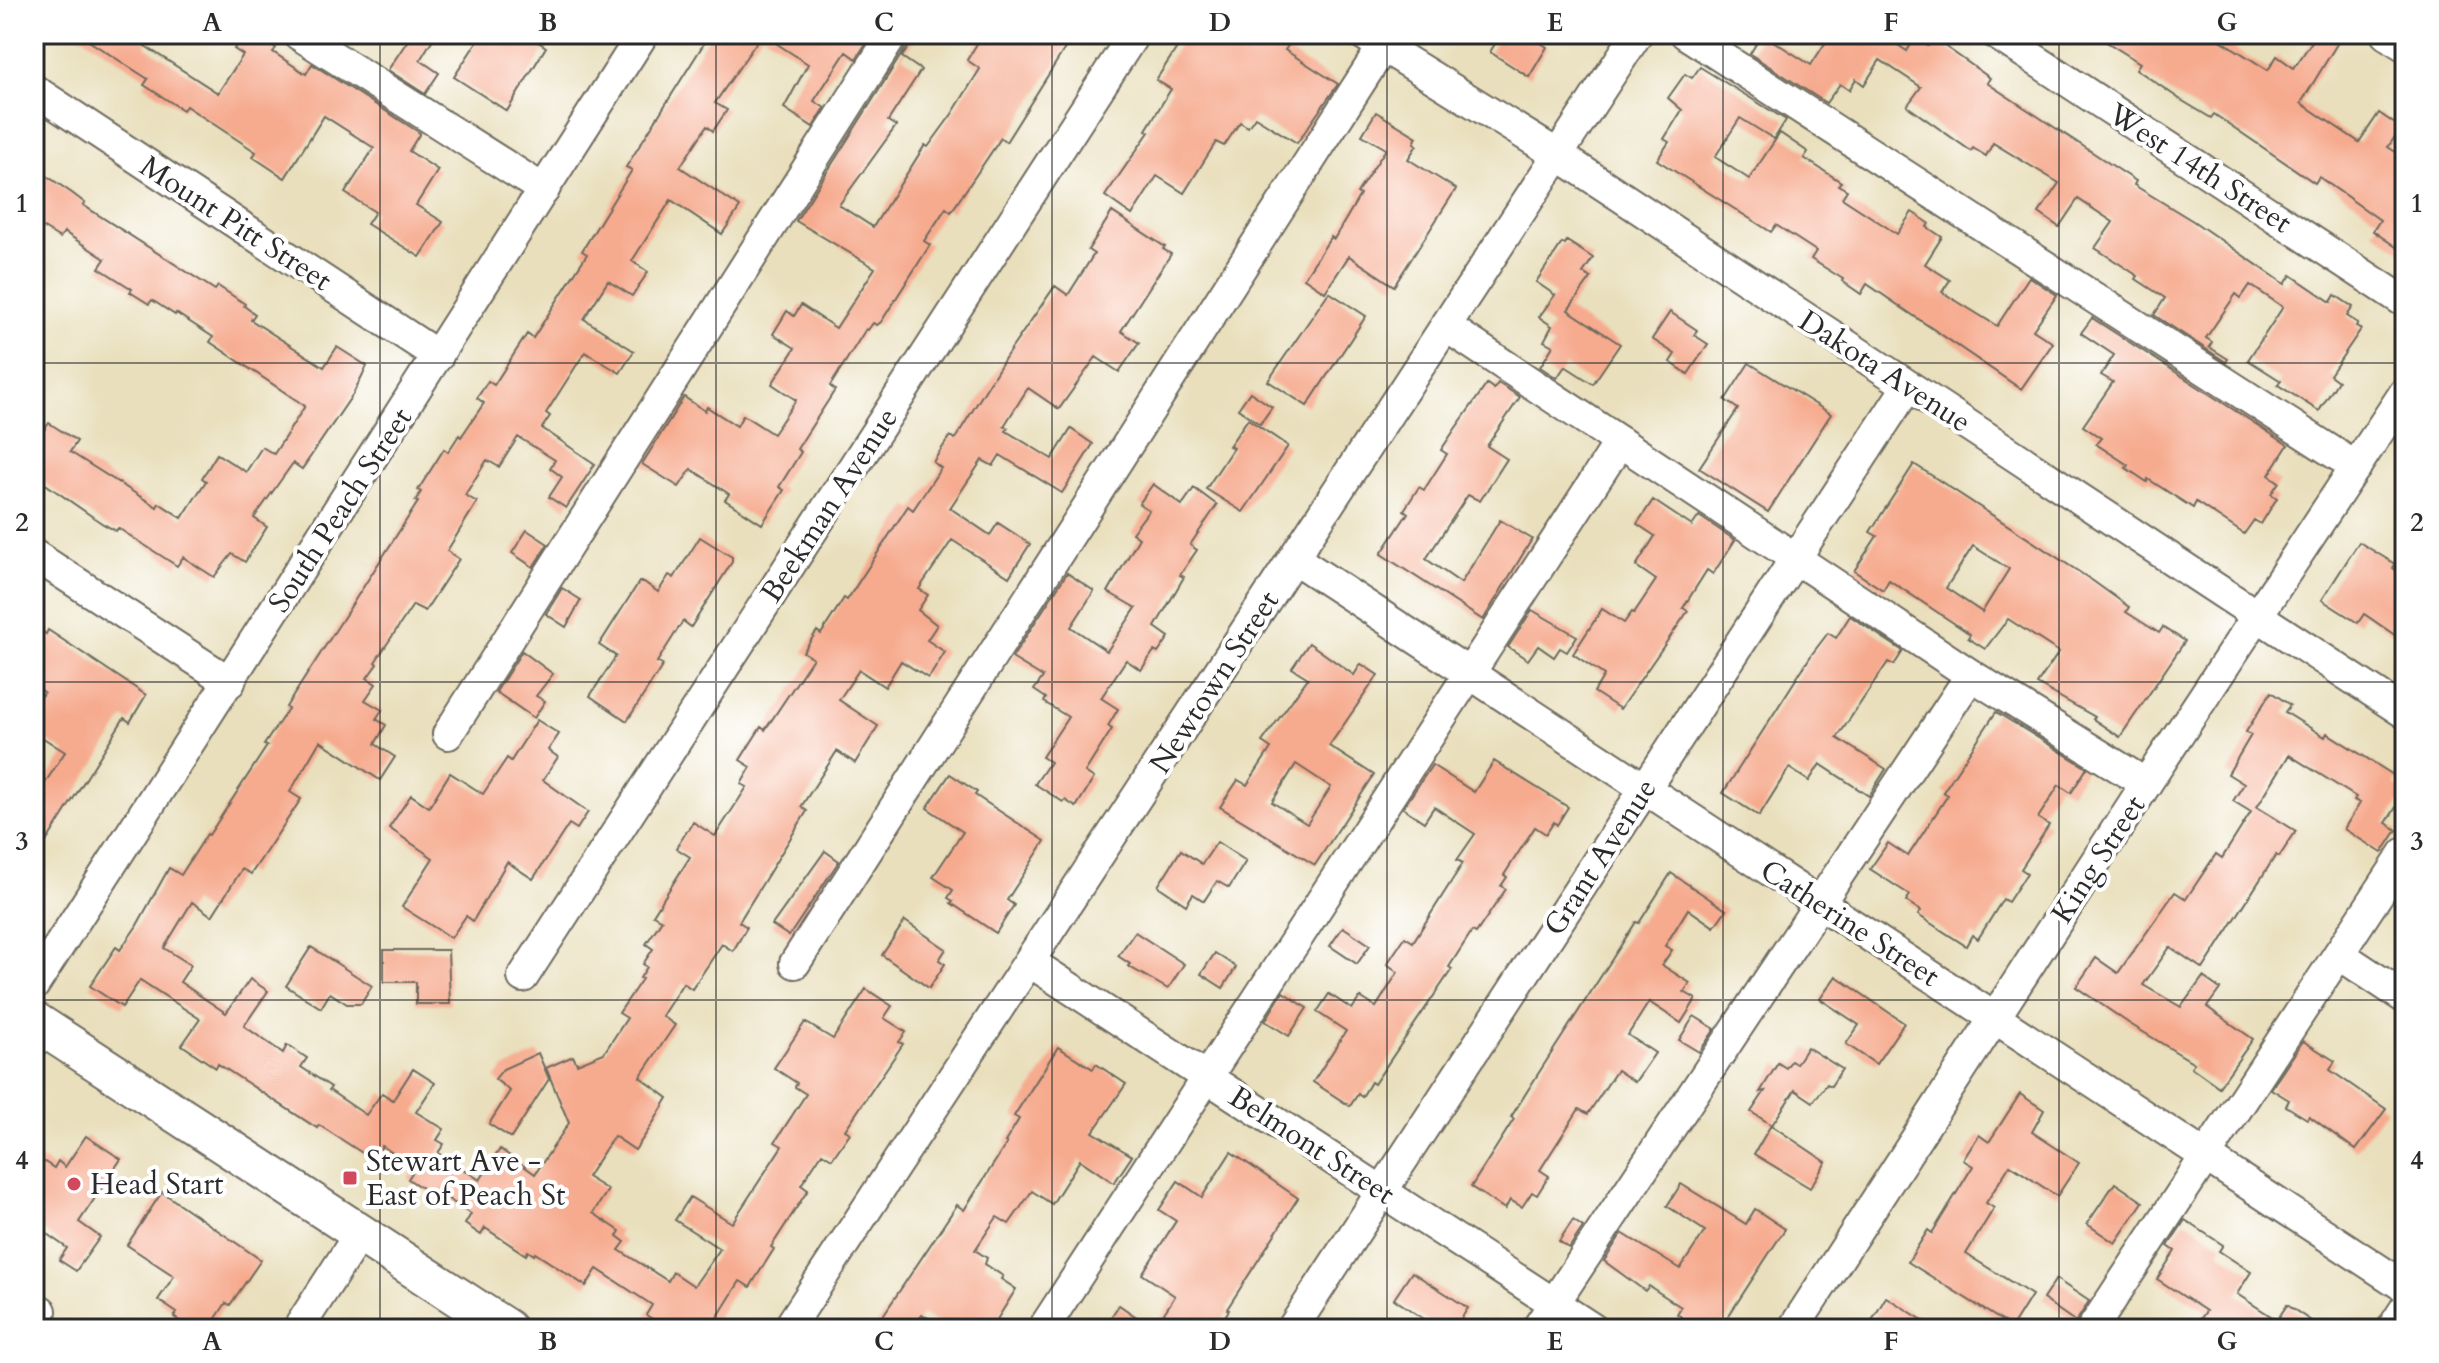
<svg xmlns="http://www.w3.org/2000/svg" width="2439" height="1363" font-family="Cardo,serif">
<rect width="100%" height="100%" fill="#fff"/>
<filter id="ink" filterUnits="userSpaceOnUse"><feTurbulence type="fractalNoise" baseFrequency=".0125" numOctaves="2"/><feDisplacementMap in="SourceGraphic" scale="16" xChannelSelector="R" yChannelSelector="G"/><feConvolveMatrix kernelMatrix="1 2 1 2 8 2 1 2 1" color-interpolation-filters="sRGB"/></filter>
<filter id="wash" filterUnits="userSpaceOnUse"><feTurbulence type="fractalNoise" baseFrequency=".006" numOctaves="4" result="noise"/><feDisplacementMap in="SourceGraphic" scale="32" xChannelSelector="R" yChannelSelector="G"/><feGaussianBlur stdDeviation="1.8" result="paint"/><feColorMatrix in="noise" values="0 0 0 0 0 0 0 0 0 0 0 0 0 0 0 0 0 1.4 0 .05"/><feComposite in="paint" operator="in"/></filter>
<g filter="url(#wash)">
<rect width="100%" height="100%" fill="#e9dfbc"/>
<g id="blocks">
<g fill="#f6aa8e" fill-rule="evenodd">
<path d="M78 34H152L145 46 218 93 243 55 234 49 244 34H254L276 48 273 52 306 74 312 64 420 133 409 151 438 170 416 205 443 222 420 257 367 224 375 212 345 193 374 148 324 116 285 178 253 157 256 152 186 106 183 110 144 85 148 79Z"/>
<path d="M412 34H436L420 60 439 73 425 94 388 70Z"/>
<path d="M482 34H526L546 47 507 111 454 77Z"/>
<path d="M710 34H872L856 59 846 52 814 101 825 108 813 127 784 108 808 64 762 34 715 103 727 110 713 131 707 126 680 167 740 207 722 234 671 200 632 261 648 272 632 296 608 281 584 319 634 351 620 373 585 352 546 413 550 416 542 428 595 464 566 508 549 497 562 477 550 468 555 460 518 437 499 467 487 460 465 495 477 502 447 551 459 559 425 611 413 605 375 662 377 664 367 678 376 684 365 700 382 710 376 719 386 725 375 744 395 757 380 780 320 741 290 792 301 799 251 874 242 869 212 916 192 902 164 948 191 965 180 982 226 1013 250 979 268 991 244 1026 283 1053 287 1045 307 1058 301 1067 331 1087 329 1090 366 1115 382 1093 393 1100 413 1069 435 1083 416 1112 444 1129 437 1140 444 1144 438 1153 480 1180 500 1149 535 1174 569 1123 546 1068 573 1056 577 1064 604 1053 627 1018 619 1013 642 979 640 978 647 967 643 964 653 949 646 944 662 920 653 915 690 857 676 848 693 822 715 836 747 787 741 784 751 767 740 760 761 727 765 730 813 658 803 652 817 631 821 634 844 598 847 600 908 506 913 510 941 468 933 462 950 436 955 439 1007 355 1055 286 1068 295 1094 254 1088 250 1112 212 1165 247 1163 249 1171 254 1121 331 1139 343 1119 372 1096 357 1059 409 1028 388 1004 426 1008 428 1006 431 1052 459 1071 429 1093 444 1062 493 1000 455 993 466 982 460 950 508 990 535 998 523 1030 544 1009 577 952 540 919 589 928 595 918 610 937 625 927 640 945 652 932 673 928 678 901 661 885 687 859 670 839 700 878 726 855 763 837 751 801 807 807 811 739 922 747 927 733 951 722 944 692 989 683 983 662 1016 675 1025 640 1077 668 1098 650 1128 635 1150 614 1136 587 1177 608 1190 593 1213 620 1231 617 1236 625 1242 619 1250 668 1281 673 1272 694 1286 720 1249 675 1220 690 1197 732 1223 782 1146 775 1142 806 1094 795 1087 797 1083 774 1068 805 1022 833 1039 866 989 892 1006 884 1018 906 1032 899 1042 903 1044 845 1130 850 1133 832 1159 822 1153 801 1185 808 1190 771 1247 774 1249 750 1287 740 1281 710 1329H668L646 1315 652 1305 597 1269 586 1286 535 1253 534 1255 528 1251 526 1255 485 1228 481 1235 465 1224 471 1214 439 1193 436 1197 408 1179 415 1168 382 1146 375 1157 369 1153 367 1156 319 1125 317 1128 218 1064 216 1068 182 1045 200 1019 140 980 122 1007 90 986 116 947 120 950 136 927 169 868 181 875 207 834 209 835 267 746 264 745 288 709 286 707 418 502 415 501 421 492 418 490 444 449 448 452 459 435 461 437 484 403 477 398 488 381 494 385 527 334 533 338 587 254 582 251 632 170 626 167Z"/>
<path d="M911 34H918L902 57 921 70 888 121 896 126 839 205 873 227 925 145 928 147 952 114 980 69 967 60 983 34H1074L1006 142 1001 138 951 212 946 208 924 241 930 245 881 322 877 325 873 323 868 330 866 329 830 386 835 390 797 449 801 452 779 487 784 490 762 524 725 500 729 494 691 469 679 487 642 464 684 397 705 411 707 407 737 426 743 415 773 434 796 400 772 384 795 348 773 334 787 311 794 316 801 305 836 328 875 268 796 221 908 44Z"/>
<path d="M1186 34H1273L1289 44 1285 50 1338 84 1297 143 1255 117 1248 127 1240 122 1224 146 1216 142 1184 193 1157 176 1132 215 1105 196 1149 132 1146 130 1171 89 1156 80Z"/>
<path d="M1501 34H1527L1547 47 1529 77 1490 52Z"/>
<path d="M1762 34 1811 65 1831 34H1881L1907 51 1915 38 1928 46 1933 38 1990 78 1987 83 2136 181 2134 185 2193 221 2285 284 2291 275 2331 302 2335 295 2353 307 2347 316 2358 323 2356 326 2361 329 2330 375 2338 381 2319 411 2278 385 2281 381 2248 360 2283 307 2250 285 2241 298 2236 294 2206 338 2212 342 2209 347 2228 359 2226 362 2154 315 2165 298 2136 279 2138 276 2095 248 2113 222 2078 199 2059 227 2039 213 2059 183 1993 143 1986 156 1973 148 1971 151 1907 106 1921 87 1880 60 1864 85 1856 79 1849 90 1840 84 1826 103 1750 54Z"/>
<path d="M2094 34H2211L2268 70 2277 56 2294 68 2317 34H2343L2301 103 2359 142 2379 113 2401 128 2388 147 2405 158V253L2373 231 2380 220 2319 177 2315 183 2214 114 2211 118 2181 100 2136 69 2140 63Z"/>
<path d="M1700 67 1786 120 1774 139 1740 118 1715 157 1749 179 1780 133 1808 152 1804 158 1841 182 1838 185 1847 190 1842 198 1897 234 1912 212 1929 223 1927 227 1942 237 1925 264 1950 280 1942 292 1997 326 2029 277 2057 295 2033 330 2053 343 2021 389 1867 284 1861 294 1842 281 1843 279 1811 259 1816 251 1776 225 1771 232 1657 160 1669 142 1664 139 1682 110 1668 98 1685 74 1692 78Z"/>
<path d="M1376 112 1417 137 1414 143 1417 145 1408 159 1456 189 1394 286 1349 256 1325 292 1304 278 1331 237 1334 239 1360 195 1357 193 1386 149 1362 135Z"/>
<path d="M44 174 72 193 85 203 83 205 215 290 218 286 245 304 244 306 255 314 251 320 324 367 337 347 367 366 353 394 302 469 293 463 254 518 267 527 245 562 232 554 214 577 183 557 177 566 118 528 116 531 103 524 34 476V428L42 433 49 423 77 441 70 452 157 507 159 503 182 518 206 481 202 478 217 454 246 472 262 447 274 454 305 406 210 342 213 337 176 313 175 315 152 300 149 304 130 292 132 289 99 268 105 259 64 232 60 238 34 222V189Z"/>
<path d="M1567 241 1593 258 1583 273 1591 278 1568 310 1620 344 1593 384 1565 366 1557 378 1540 367 1553 346 1544 341 1552 326 1539 317 1555 295 1536 282 1562 243 1565 244Z"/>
<path d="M1329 292 1366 316 1307 406 1268 381Z"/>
<path d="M1670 312 1697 330 1694 335 1708 344 1688 374 1670 362 1675 354 1652 339Z"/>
<path d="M2092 318 2288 445 2269 475 2279 482 2271 494 2277 498 2261 524 2254 520 2244 534 2196 502 2193 508 2148 479 2147 482 2126 468 2128 465 2096 444 2101 438 2083 426 2113 382 2101 375 2114 355 2081 333Z"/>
<path d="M1749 363 1831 414 1768 512 1699 468 1738 409 1725 400Z"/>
<path d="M1498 383 1520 397 1487 446 1507 459 1480 501 1468 495 1426 559 1461 583 1500 520 1532 539 1483 620 1381 554 1408 513 1404 510 1419 487 1424 490 1447 454 1441 450 1455 429 1487 384 1494 389Z"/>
<path d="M1250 392 1272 407 1260 424 1238 409Z"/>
<path d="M1248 419 1288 446 1243 512 1206 489 1233 448 1229 446Z"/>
<path d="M1914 464 2093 581 2129 607 2126 612 2159 633 2163 627 2185 641 2120 737 2093 719 2095 717 2037 684 2059 652 2008 619 1985 649 1968 638 1970 634 1889 580 1883 590 1854 571 1877 536 1870 532ZM1973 546 2009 569 1982 612 1946 588Z"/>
<path d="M1153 484 1182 505 1194 488 1217 505 1190 545 1197 550 1180 575 1184 577 1155 627 1169 637 1158 653 1154 651 1141 670 1126 660 1101 698 1118 709 1108 726 1112 729 1085 772 1094 778 1076 807 1065 800 1063 802 1035 784 1050 762 1042 757 1068 717 1044 702 1046 698 1034 690 1043 677 1012 658 1067 573 1094 591 1071 627 1107 651 1136 608 1108 592 1139 538 1132 533 1149 510 1139 504Z"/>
<path d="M1653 500 1692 526 1699 516 1735 540 1713 574 1707 570 1683 608 1688 611 1620 709 1594 692 1604 675 1573 654 1602 609 1624 623 1632 612 1634 613 1656 580 1636 566 1655 536 1637 524Z"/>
<path d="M527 530 548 544 533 567 512 553Z"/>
<path d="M700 537 732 557V562L691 627 683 621 657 662 663 665 627 721 590 696 616 656 599 645 639 582H644L658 592 669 575 674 578Z"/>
<path d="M2359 542 2395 564 2393 568 2405 577V642L2364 614 2358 623 2322 600Z"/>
<path d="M562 588 581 600 566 627 546 614Z"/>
<path d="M1532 610 1577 636 1567 652 1560 648 1554 657 1538 646 1528 660 1508 647Z"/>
<path d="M1850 616 1903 651 1894 665 1888 662 1837 738 1886 769 1869 796 1820 764 1809 781 1789 768 1759 816 1723 793 1812 654 1828 633 1836 638Z"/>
<path d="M34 627 46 634 48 630 146 695 130 722 124 718 34 861V800L65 752 34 732V708L44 692 34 685Z"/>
<path d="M1309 643 1354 675 1361 664 1378 675 1329 746 1374 775 1315 865 1220 807 1238 780 1247 785 1271 748 1262 742 1308 678 1292 668ZM1296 764 1331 787 1307 824 1272 802Z"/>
<path d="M522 651 553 674 536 696 545 701 534 718 496 692Z"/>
<path d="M2271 692 2290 705 2285 712 2325 737 2327 733 2398 778 2394 784 2405 793 2386 823 2397 830 2382 853 2344 829 2360 803 2354 800 2356 797 2289 755 2257 807 2296 831 2279 857 2276 855 2203 969 2170 947 2143 985 2181 1007 2203 977 2220 989 2207 1007 2253 1039 2219 1087 2191 1067 2194 1063 2130 1024 2076 987 2096 958 2118 973 2175 892 2186 899 2216 854 2222 858 2251 812 2233 801 2244 784 2228 774 2251 735 2246 732Z"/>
<path d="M1996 712 2087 768 2071 793 2059 785 2038 818 2049 825 2021 869 2027 873 2008 902 2003 899 1978 939 1972 935 1966 946 1918 915 1921 911 1906 901 1910 895 1870 869 1888 843 1908 856 1948 795 1943 792Z"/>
<path d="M537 720 559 734 548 750 558 757 543 780 588 812 577 829 569 824 533 879 507 862 473 921 466 916 451 938 402 907 433 858 389 828 411 795 429 807 450 773 483 794 507 758 511 761Z"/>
<path d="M1494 761 1568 807 1557 825 1554 822 1546 834 1535 827 1504 875 1507 877 1501 886 1506 889 1476 933 1472 931 1449 967 1452 969 1374 1084 1371 1082 1362 1097 1358 1094 1350 1106 1313 1082 1346 1031 1317 1012 1329 994 1352 1009 1360 997 1376 1007 1398 972 1387 964 1405 937 1413 942 1463 863 1457 860 1475 834 1434 807 1424 822 1403 808 1432 765 1474 792Z"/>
<path d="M950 774 977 792 975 795 1045 841 1007 900 1014 905 996 933 951 903 953 901 948 898 953 890 933 877 963 832 927 808Z"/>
<path d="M1217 842 1246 861 1229 888 1217 881 1204 901 1193 894 1186 905 1158 886 1181 850 1202 864Z"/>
<path d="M825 851 839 861 789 936 772 925Z"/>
<path d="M1671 873 1726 910 1714 927 1688 909 1665 946 1672 950 1662 965 1690 983 1684 992 1696 999 1681 1023 1649 1002 1628 1035 1655 1053 1635 1082 1617 1070 1588 1114 1579 1109 1540 1170 1549 1176 1537 1195 1532 1192 1522 1207 1510 1200 1505 1209 1471 1187 1514 1119 1511 1117 1538 1074 1636 922 1639 923Z"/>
<path d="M905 921 946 949 939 960 945 964 929 988 882 955Z"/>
<path d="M1343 927 1370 945 1357 964 1330 946Z"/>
<path d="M1135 932 1184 964 1168 989 1128 966 1130 964 1118 956Z"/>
<path d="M311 947 372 986 361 1004H347L330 993 321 1008 286 986Z"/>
<path d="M384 950H448L450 1004H416V982H384Z"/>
<path d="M1215 953 1236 967 1223 988 1201 974Z"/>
<path d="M1836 976 1904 1023 1876 1064 1846 1044 1859 1025 1820 999Z"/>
<path d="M1283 992 1307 1008 1289 1036 1265 1021Z"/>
<path d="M1694 1016 1715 1029 1699 1052 1679 1040Z"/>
<path d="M2303 1041 2335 1061 2330 1070 2386 1109 2356 1150 2309 1116 2307 1119 2286 1106 2289 1100 2271 1089Z"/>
<path d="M1058 1047 1093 1069 1096 1064 1126 1084 1093 1132 1132 1156 1114 1183 1080 1160 1052 1204 1032 1191 1009 1224 997 1217 975 1250 987 1258 985 1264 1003 1276 1001 1279 1016 1289 991 1329H945L922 1314 913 1329H874L957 1205 964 1210 1007 1143 1005 1142 1019 1119 1014 1116Z"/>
<path d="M1807 1047 1842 1069 1831 1086 1827 1084 1813 1102 1795 1090 1772 1125 1751 1112 1765 1091 1760 1092 1778 1063 1786 1068 1791 1061 1796 1064Z"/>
<path d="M538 1053 549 1079 511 1138 489 1124 510 1091 495 1079 503 1069Z"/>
<path d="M2020 1094 2044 1110 2032 1132 2079 1163 2057 1196 2010 1165 1986 1203 1994 1208 1966 1254 2032 1295 2012 1327 1908 1262 1928 1230 1932 1233 1973 1166 1963 1160 1979 1135 1989 1142Z"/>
<path d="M1771 1125 1826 1162 1810 1188 1754 1154Z"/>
<path d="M86 1136 121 1159 79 1222 100 1237 76 1271 59 1260 67 1248 34 1225V1155L54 1168 58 1161 65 1167Z"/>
<path d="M1231 1152 1298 1198 1227 1309 1229 1310 1217 1329H1103L1119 1305 1154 1329 1175 1296 1142 1274 1176 1221 1159 1210 1178 1181 1202 1197Z"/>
<path d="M2115 1183 2143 1202 2115 1243 2087 1224Z"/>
<path d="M1681 1184 1746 1224 1755 1209 1785 1229 1720 1329H1700L1677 1314 1681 1307 1649 1286 1645 1291 1604 1261 1622 1233 1680 1269 1705 1231 1667 1206Z"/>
<path d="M162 1192 261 1260 230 1305 226 1303 209 1329H191L174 1317 177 1313 158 1300 174 1276 127 1245Z"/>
<path d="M1573 1220 1583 1227 1569 1248 1559 1241Z"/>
<path d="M2185 1220 2223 1245 2219 1251 2251 1272 2237 1294 2277 1320 2287 1305 2323 1329H2215L2200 1320 2206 1311 2157 1279 2175 1251 2168 1246Z"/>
<path d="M1412 1272 1468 1308 1454 1329H1439L1394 1299Z"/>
<path d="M2056 1279 2089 1301 2076 1322 2043 1299Z"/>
<path d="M1886 1297 1937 1329H1867Z"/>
</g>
</g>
</g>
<g filter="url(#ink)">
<use href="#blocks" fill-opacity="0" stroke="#6e6a5e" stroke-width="2"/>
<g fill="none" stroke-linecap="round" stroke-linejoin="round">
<defs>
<g id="minor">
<path d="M298 34 544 190"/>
<path d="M1363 34 1558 155 2405 713"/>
<path d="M1686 34 2356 467"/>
<path d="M1996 34 2405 302"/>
<path d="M2386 34 2405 46"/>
<path d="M34 90 438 356"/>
<path d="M1447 327 1971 675 2146 784"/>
<path d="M34 555 230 682"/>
<path d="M1295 559 2405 1287"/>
<path d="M448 734 893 34"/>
<path d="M2339 954 2405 998"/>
<path d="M1030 962 1593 1329"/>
<path d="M795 963 1391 34"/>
<path d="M523 977 1134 34"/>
<path d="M34 985 643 34"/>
<path d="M34 1307 41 1311"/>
<path d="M298 1329 360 1233"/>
<path d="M788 1329 1637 34"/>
<path d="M1043 1329 1620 442"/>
<path d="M1292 1329 1908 386"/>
<path d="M1537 1329 1971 675"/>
<path d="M1793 1329 2146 784 2405 392"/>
<path d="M2092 1329 2405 853"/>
<path d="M2392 1329 2405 1309"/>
</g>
<path id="major" d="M34 1021 507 1329"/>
</defs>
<use href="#minor" stroke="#6e6a5e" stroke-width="34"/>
<use href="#major" stroke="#6e6a5e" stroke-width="42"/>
<use href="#minor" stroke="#fff" stroke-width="30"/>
<use href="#major" stroke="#fff" stroke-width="38"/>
</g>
</g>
<path fill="none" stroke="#2b2b2b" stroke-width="2" stroke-opacity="0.55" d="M380 34V1329M716 34V1329M1052 34V1329M1387 34V1329M1723 34V1329M2059 34V1329M34 363H2405M34 682H2405M34 1000H2405"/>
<g fill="#d1495b" stroke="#fff" stroke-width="3">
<rect x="342" y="1170" width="16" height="16" rx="4"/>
<circle cx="74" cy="1184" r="8"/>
</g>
<g text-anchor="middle" stroke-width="8" stroke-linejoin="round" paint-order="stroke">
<g font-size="30" fill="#2b2b2b" stroke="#fff">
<text transform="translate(2200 168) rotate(33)" y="10">West 14th Street</text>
<text transform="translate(236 223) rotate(33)" y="10">Mount Pitt Street</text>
<text transform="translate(1885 371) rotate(33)" y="10">Dakota Avenue</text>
<text transform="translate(829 505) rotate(-57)" y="10">Beekman Avenue</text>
<text transform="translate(340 510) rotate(-57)" y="10">South Peach Street</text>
<text transform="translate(1214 682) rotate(-57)" y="10">Newtown Street</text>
<text transform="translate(1600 857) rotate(-57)" y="10">Grant Avenue</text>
<text transform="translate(2098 859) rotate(-57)" y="10">King Street</text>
<text transform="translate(1850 923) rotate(33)" y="10">Catherine Street</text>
<text transform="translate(1312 1145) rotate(33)" y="10">Belmont Street</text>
</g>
<g font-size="30" fill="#2b2b2b" stroke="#fff" text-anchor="start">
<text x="366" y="1171">Stewart Ave -<tspan x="366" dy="34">East of Peach St</tspan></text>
<text x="90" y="1194">Head Start</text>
</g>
</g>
<rect width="2439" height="1363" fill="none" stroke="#fff" stroke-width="88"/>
<rect x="44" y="44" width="2351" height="1275" fill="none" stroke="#2b2b2b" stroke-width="3"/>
<g font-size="26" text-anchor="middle" font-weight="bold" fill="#2b2b2b">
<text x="212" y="31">A</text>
<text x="548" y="31">B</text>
<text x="884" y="31">C</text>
<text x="1220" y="31">D</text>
<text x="1555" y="31">E</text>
<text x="1891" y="31">F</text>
<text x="2227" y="31">G</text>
<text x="22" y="212">1</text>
<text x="2417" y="212">1</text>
<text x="22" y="531">2</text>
<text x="2417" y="531">2</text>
<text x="22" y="850">3</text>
<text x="2417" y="850">3</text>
<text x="22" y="1169">4</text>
<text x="2417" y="1169">4</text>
<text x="212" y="1350">A</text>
<text x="548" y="1350">B</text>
<text x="884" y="1350">C</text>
<text x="1220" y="1350">D</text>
<text x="1555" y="1350">E</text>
<text x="1891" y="1350">F</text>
<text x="2227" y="1350">G</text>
</g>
</svg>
